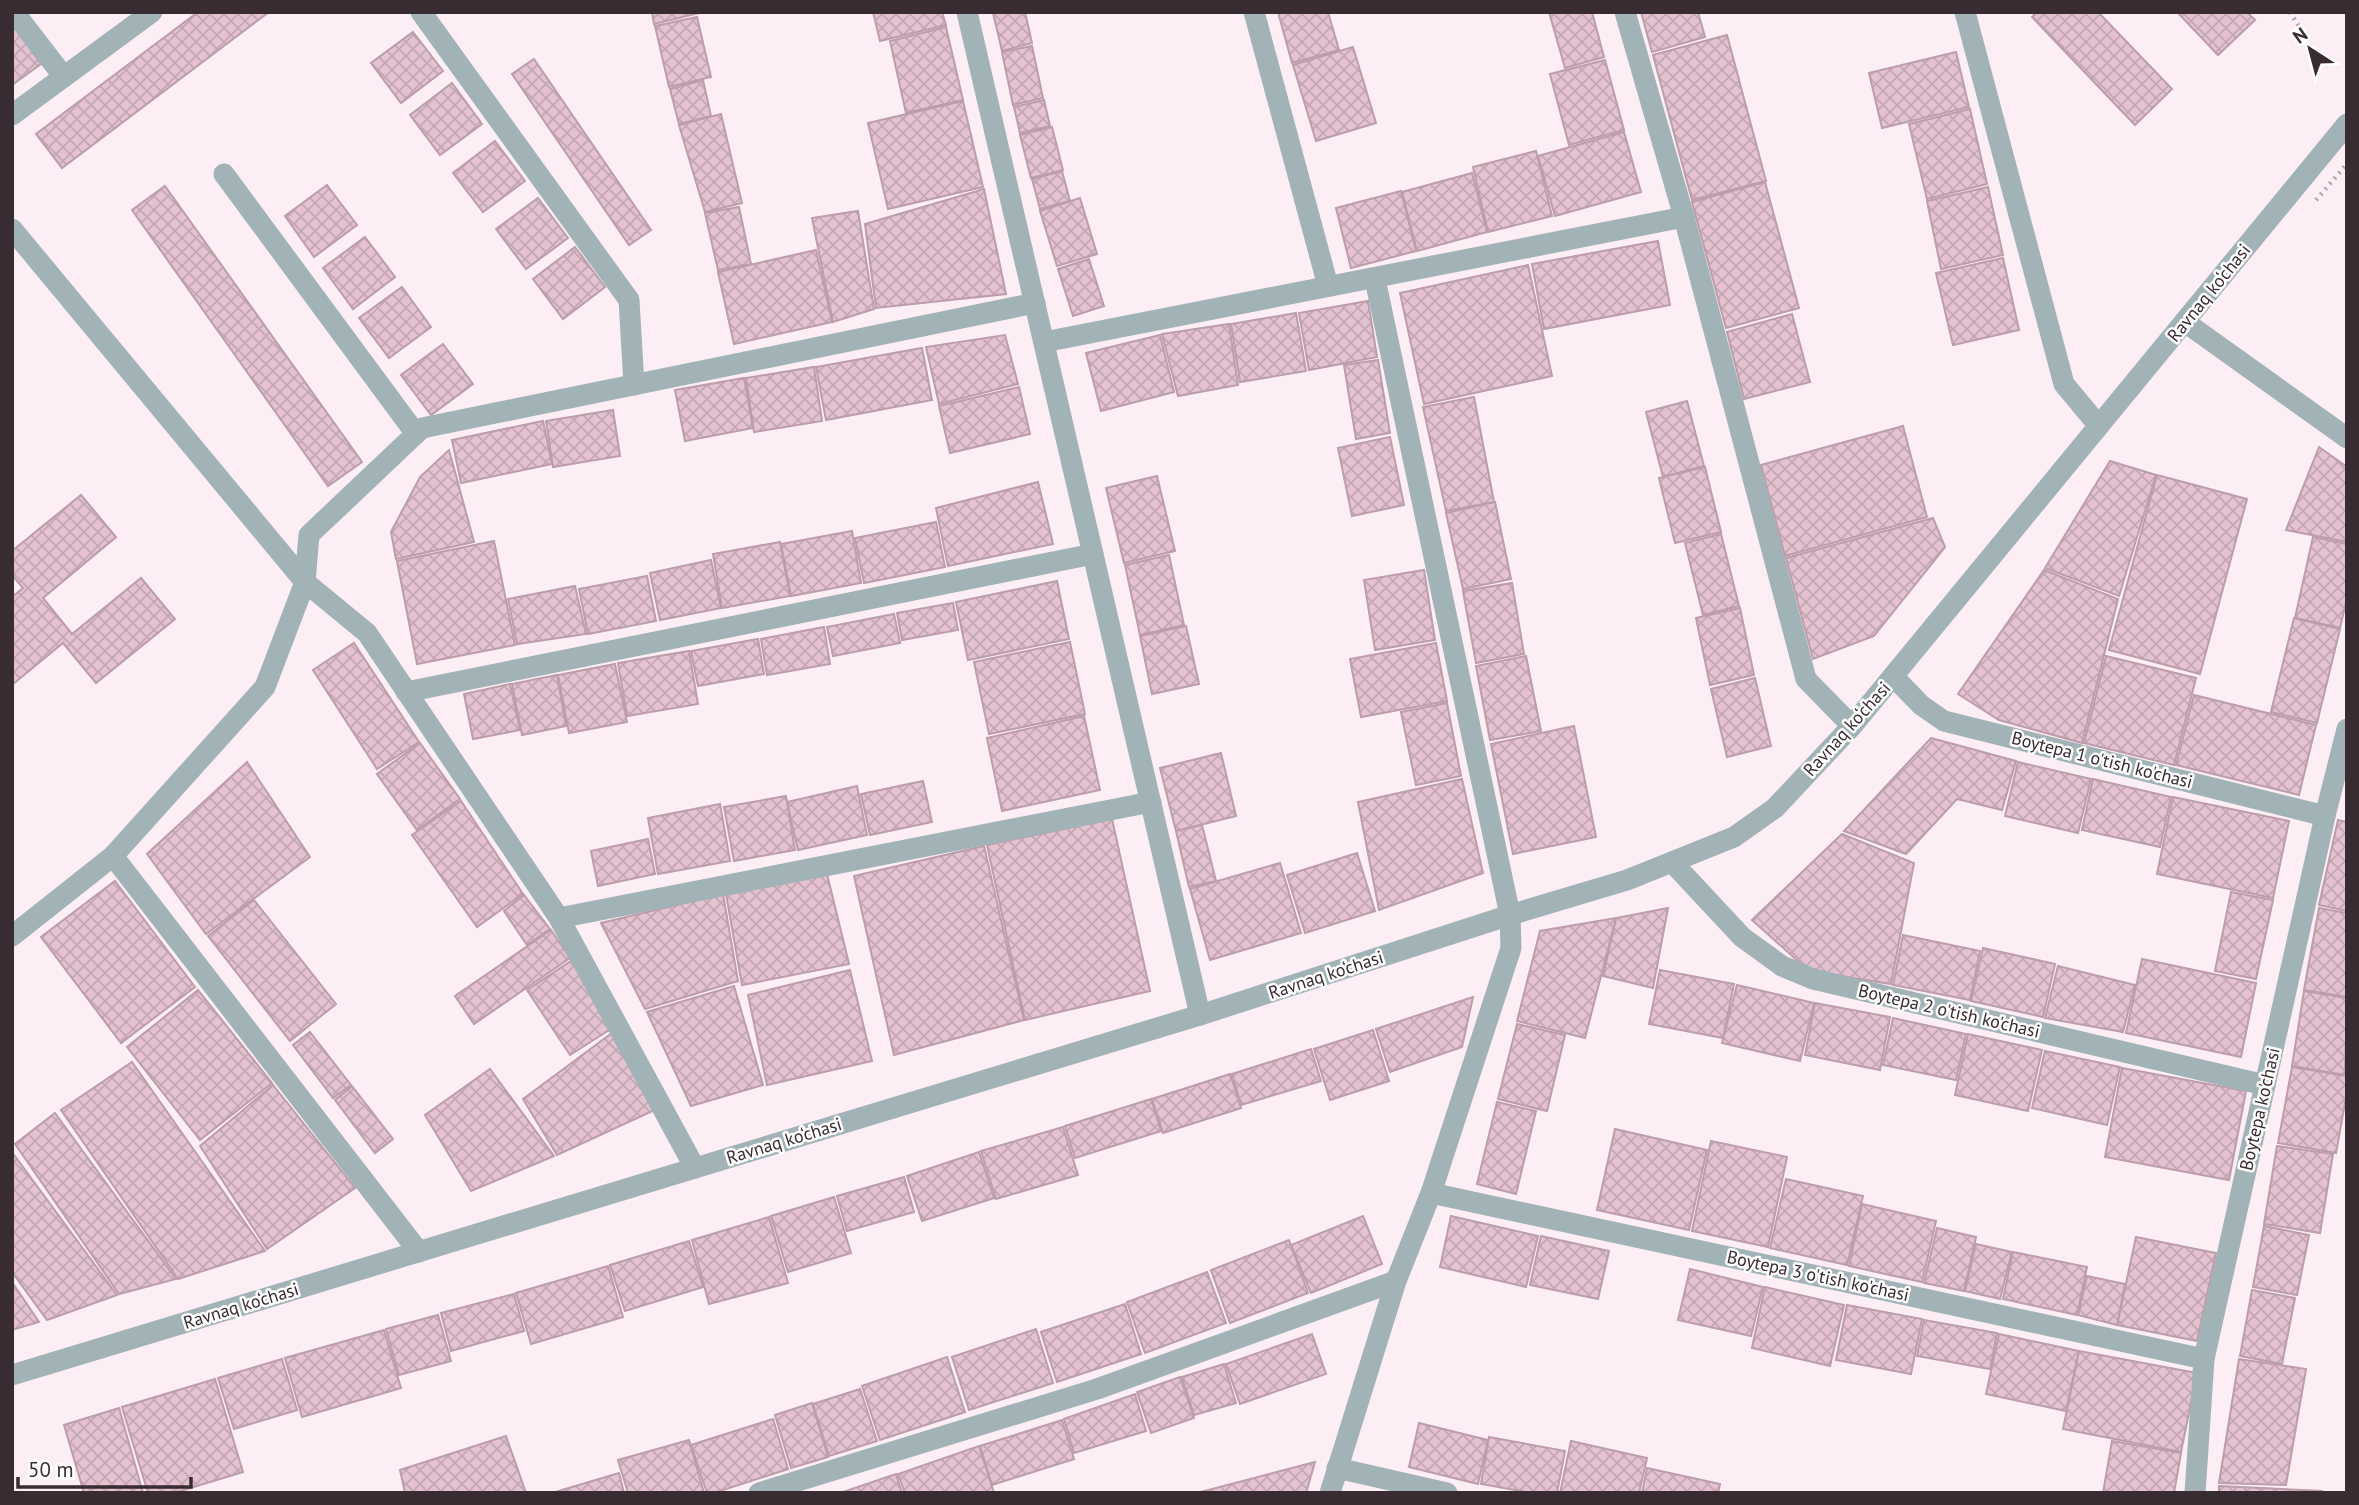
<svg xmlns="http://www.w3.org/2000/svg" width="2359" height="1505" font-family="'PT Sans',sans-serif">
<defs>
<pattern id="building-cross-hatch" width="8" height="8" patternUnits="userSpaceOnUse" patternTransform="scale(1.75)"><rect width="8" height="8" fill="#e4c2d1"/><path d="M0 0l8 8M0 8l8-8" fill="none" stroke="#c4a7b4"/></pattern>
</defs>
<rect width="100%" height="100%" fill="#fceef4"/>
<g fill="url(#building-cross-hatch)" stroke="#bd9cab" stroke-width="2">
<path d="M198 12H269L62 168 36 134Z"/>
<path d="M652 12H703L654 24Z"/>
<path d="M873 12H942L946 25 880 41Z"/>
<path d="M999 12H1025L1032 43 1002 51 993 13Z"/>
<path d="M1278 12H1328L1339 50 1292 63Z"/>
<path d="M1549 12H1592L1604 57 1565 68Z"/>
<path d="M1641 12H1698L1705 37 1652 52Z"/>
<path d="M2037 12H2098L2172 89 2135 125 2032 17Z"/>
<path d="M2177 12H2247L2255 20 2218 55Z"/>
<path d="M697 17 711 77 669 87 655 26Z"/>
<path d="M12 24 41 64 12 85Z"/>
<path d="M946 27 963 100 906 113 890 41Z"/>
<path d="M413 32 443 71 401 103 371 63Z"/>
<path d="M1727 35 1766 181 1692 200 1653 55Z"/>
<path d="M1032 46 1043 98 1013 105 1002 52Z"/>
<path d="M1353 47 1376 123 1316 141 1293 65Z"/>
<path d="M1956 52 1969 107 1882 128 1869 73Z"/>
<path d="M534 59 651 230 629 245 512 74Z"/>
<path d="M1605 60 1624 130 1569 145 1550 74Z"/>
<path d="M703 80 711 116 679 124 670 89Z"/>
<path d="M452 83 482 124 440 155 410 115Z"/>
<path d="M1044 100 1050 126 1020 133 1014 107Z"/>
<path d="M963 101 983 187 888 209 868 123Z"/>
<path d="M1970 109 1987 184 1927 199 1909 124Z"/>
<path d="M721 114 742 203 705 212 679 125Z"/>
<path d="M1052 127 1063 170 1031 178 1020 135Z"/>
<path d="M1624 132 1641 192 1555 216 1538 156Z"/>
<path d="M495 141 525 181 483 212 453 173Z"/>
<path d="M1536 151 1552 216 1488 232 1473 167Z"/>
<path d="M1062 171 1070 201 1040 209 1032 179Z"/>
<path d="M1472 173 1487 232 1417 251 1402 192Z"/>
<path d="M1765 182 1799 308 1726 328 1692 202Z"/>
<path d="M327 185 357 225 314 257 285 216Z"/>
<path d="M165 186 362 462 328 486 132 210Z"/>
<path d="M1988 187 2003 255 1941 269 1927 201Z"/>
<path d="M984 189 1006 294 876 308 865 224Z"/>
<path d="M1401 191 1416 251 1351 268 1336 208Z"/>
<path d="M538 198 568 238 526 269 496 229Z"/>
<path d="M1080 198 1097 254 1057 266 1040 211Z"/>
<path d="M739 207 751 264 718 270 705 213Z"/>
<path d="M858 211 874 309 833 322 812 218Z"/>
<path d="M365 237 395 277 353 309 323 268Z"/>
<path d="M1658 241 1670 305 1544 329 1532 264Z"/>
<path d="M575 247 605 287 563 319 533 279Z"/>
<path d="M816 250 832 322 734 344 718 272Z"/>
<path d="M2003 258 2019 330 1953 345 1936 273Z"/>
<path d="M1089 259 1104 306 1073 316 1058 269Z"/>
<path d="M1528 265 1552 376 1424 404 1400 293Z"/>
<path d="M402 287 431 327 389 358 359 318Z"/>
<path d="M1368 301 1377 357 1309 370 1299 313Z"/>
<path d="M1296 313 1306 371 1240 382 1231 324Z"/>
<path d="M1792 314 1810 382 1744 399 1727 332Z"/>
<path d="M1229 324 1238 385 1178 396 1162 334Z"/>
<path d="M1005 335 1018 384 939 404 926 347Z"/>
<path d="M1160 335 1174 392 1101 411 1086 353Z"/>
<path d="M443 344 473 384 431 415 401 375Z"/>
<path d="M922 348 932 400 826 420 816 367Z"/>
<path d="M1378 360 1390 433 1356 439 1344 365Z"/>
<path d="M814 367 822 421 754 432 746 378Z"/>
<path d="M744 378 753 428 685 441 675 390Z"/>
<path d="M1019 387 1030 434 950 453 939 406Z"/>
<path d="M1474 397 1494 502 1446 511 1423 407Z"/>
<path d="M1687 401 1704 466 1663 477 1646 412Z"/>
<path d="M613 410 620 456 553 467 546 421Z"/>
<path d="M543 421 552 464 461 483 452 440Z"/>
<path d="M1903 426 1927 517 1785 556 1761 465Z"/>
<path d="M1390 437 1404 505 1352 516 1338 448Z"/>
<path d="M2319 447 2347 467V542L2286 530Z"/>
<path d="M449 450 474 542 396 559 391 532 420 477Z"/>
<path d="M2110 461 2156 475 2119 596 2045 568Z"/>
<path d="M1705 467 1721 532 1675 543 1659 478Z"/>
<path d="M2157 475 2247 499 2200 674 2109 650Z"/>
<path d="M1157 476 1175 551 1124 563 1106 488Z"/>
<path d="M1038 482 1053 544 948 566 936 508Z"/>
<path d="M81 495 116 537 43 598 72 634 141 578 175 619 96 683 63 643 12 685V597L23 588 12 575V551Z"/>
<path d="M1495 502 1511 579 1463 589 1446 513Z"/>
<path d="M1933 518 1945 547 1874 636 1813 659 1786 558Z"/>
<path d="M936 522 945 567 864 583 855 538Z"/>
<path d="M852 531 861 583 791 596 781 544Z"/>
<path d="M1721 534 1739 606 1703 615 1685 543Z"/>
<path d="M2313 537 2347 544V598L2340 628 2295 618Z"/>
<path d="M494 541 515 645 417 664 397 561Z"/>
<path d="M780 542 790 596 722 608 713 554Z"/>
<path d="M1169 555 1184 625 1140 635 1125 565Z"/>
<path d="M711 560 721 608 660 620 650 573Z"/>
<path d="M1424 570 1435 640 1375 650 1364 580Z"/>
<path d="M2044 570 2118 599 2082 743 1999 720 1958 694Z"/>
<path d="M647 576 656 621 588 634 579 589Z"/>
<path d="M1057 581 1069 639 968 660 956 602Z"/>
<path d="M1512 583 1524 654 1476 663 1463 591Z"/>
<path d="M575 586 586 634 517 644 508 599Z"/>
<path d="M953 603 958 630 902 640 897 613Z"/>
<path d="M1740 608 1754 675 1710 685 1696 618Z"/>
<path d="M894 614 900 643 833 656 827 627Z"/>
<path d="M2294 618 2340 629 2317 723 2271 712Z"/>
<path d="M1186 626 1199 684 1152 694 1140 636Z"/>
<path d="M824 627 830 664 767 675 761 639Z"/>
<path d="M758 639 764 674 698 686 691 651Z"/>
<path d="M1070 642 1085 714 989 734 974 662Z"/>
<path d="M354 643 419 742 377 769 313 670Z"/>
<path d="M1436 643 1447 701 1361 717 1350 659Z"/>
<path d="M689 651 698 704 627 716 618 663Z"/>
<path d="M1526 656 1541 731 1490 740 1476 666Z"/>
<path d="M2106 656 2196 678 2174 765 2084 743Z"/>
<path d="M615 664 627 722 569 733 558 675Z"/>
<path d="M557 675 566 726 522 735 512 684Z"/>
<path d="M1755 678 1771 746 1727 757 1711 689Z"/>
<path d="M510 684 520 730 473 739 464 694Z"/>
<path d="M2194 695 2316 725 2299 795 2176 765Z"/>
<path d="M1447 703 1461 776 1416 785 1401 712Z"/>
<path d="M1084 716 1100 790 1002 811 987 738Z"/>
<path d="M1574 726 1596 837 1513 854 1491 744Z"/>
<path d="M1931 738 2016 761 2002 810 1957 799 1906 854 1844 831Z"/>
<path d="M420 743 460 799 417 830 377 774Z"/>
<path d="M1221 753 1236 816 1176 831 1160 768Z"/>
<path d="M247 762 310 857 206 934 147 854Z"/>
<path d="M2018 762 2091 779 2078 833 2005 816Z"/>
<path d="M1462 779 1483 873 1379 910 1358 802Z"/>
<path d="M2093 779 2171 797 2160 847 2082 830Z"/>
<path d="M923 781 932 822 870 835 861 794Z"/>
<path d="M857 786 867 835 798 850 787 802Z"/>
<path d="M786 796 795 850 734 861 724 807Z"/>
<path d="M2173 797 2289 821 2273 898 2157 874Z"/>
<path d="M461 801 523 894 477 927 412 835Z"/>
<path d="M720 804 730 861 658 874 648 818Z"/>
<path d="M1112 819 1150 991 1025 1020 987 845Z"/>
<path d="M2338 820 2347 822V911L2319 905Z"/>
<path d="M1202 825 1216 881 1189 887 1176 831Z"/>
<path d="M1842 834 1914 863 1891 984 1809 971 1752 920Z"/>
<path d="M648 839 655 874 598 886 591 851Z"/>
<path d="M984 846 1024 1020 894 1055 854 876Z"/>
<path d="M1357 853 1375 911 1305 933 1287 875Z"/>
<path d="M1280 863 1301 933 1210 960 1190 889Z"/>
<path d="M827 874 849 964 742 985 726 894Z"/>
<path d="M115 881 195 987 121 1043 41 937Z"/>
<path d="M2231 892 2273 900 2256 979 2215 971Z"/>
<path d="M723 894 738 981 645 1009 601 923Z"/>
<path d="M524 895 550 929 527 945 504 911Z"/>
<path d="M254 900 336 1004 290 1041 208 936Z"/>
<path d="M1668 908 1653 988 1603 976 1616 918Z"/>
<path d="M2319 908 2347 913V997L2304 990Z"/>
<path d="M1616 918 1585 1038 1517 1021 1540 931Z"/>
<path d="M551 930 570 958 474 1024 455 996Z"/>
<path d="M1903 935 1980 951 1970 1000 1893 985Z"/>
<path d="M1983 948 2055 964 2043 1017 1971 1001Z"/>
<path d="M2142 959 2256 983 2241 1057 2126 1033Z"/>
<path d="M571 961 614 1027 570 1055 527 990Z"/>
<path d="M2058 966 2135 985 2123 1032 2045 1018Z"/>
<path d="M850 970 872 1061 767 1085 748 995Z"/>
<path d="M1660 970 1734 984 1723 1038 1649 1024Z"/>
<path d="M1737 985 1814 1003 1800 1061 1722 1043Z"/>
<path d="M734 986 763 1085 691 1106 647 1012Z"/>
<path d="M198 990 272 1083 200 1140 127 1047Z"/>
<path d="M2304 991 2347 998 2345 1075 2292 1066Z"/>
<path d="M1473 997 1462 1047 1390 1072 1376 1029Z"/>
<path d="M1815 1003 1890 1017 1880 1070 1805 1055Z"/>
<path d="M1893 1018 1966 1034 1956 1080 1883 1065Z"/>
<path d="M1517 1024 1565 1035 1547 1111 1498 1099Z"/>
<path d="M616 1030 659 1108 557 1155 523 1099Z"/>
<path d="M1373 1030 1389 1081 1330 1100 1314 1049Z"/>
<path d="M310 1032 351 1085 333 1098 293 1045Z"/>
<path d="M1968 1034 2042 1050 2028 1111 1955 1095Z"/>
<path d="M1311 1049 1321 1081 1241 1105 1232 1074Z"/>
<path d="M2045 1051 2120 1067 2107 1125 2032 1108Z"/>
<path d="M132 1062 265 1251 178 1279 61 1110Z"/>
<path d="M2292 1067 2347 1076V1092L2336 1153 2278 1143Z"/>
<path d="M2122 1068 2246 1091 2229 1180 2105 1157Z"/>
<path d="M490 1069 554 1156 471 1191 425 1115Z"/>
<path d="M1230 1074 1241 1108 1163 1133 1152 1099Z"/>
<path d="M273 1085 355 1188 267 1249 200 1146Z"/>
<path d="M352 1086 393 1139 375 1153 335 1100Z"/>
<path d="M1151 1099 1161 1131 1075 1158 1065 1126Z"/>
<path d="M1497 1102 1536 1111 1516 1194 1477 1184Z"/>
<path d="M55 1113 176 1279 119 1294 15 1144Z"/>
<path d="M1063 1127 1078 1175 996 1199 981 1151Z"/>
<path d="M1615 1129 1707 1150 1689 1230 1597 1210Z"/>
<path d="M1711 1141 1787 1157 1768 1247 1692 1231Z"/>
<path d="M2277 1146 2333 1154 2320 1233 2264 1224Z"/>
<path d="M12 1152 117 1295 47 1320 12 1272Z"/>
<path d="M979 1152 994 1198 922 1221 907 1176Z"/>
<path d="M904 1177 914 1212 847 1231 837 1196Z"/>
<path d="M1786 1179 1863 1196 1847 1265 1770 1248Z"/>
<path d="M834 1197 851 1253 788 1272 771 1216Z"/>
<path d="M1862 1204 1936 1221 1922 1282 1849 1266Z"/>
<path d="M1363 1216 1382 1264 1311 1293 1291 1245Z"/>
<path d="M1451 1216 1538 1236 1526 1287 1440 1267Z"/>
<path d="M769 1217 788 1283 709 1304 692 1240Z"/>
<path d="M2264 1226 2309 1235 2297 1295 2253 1287Z"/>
<path d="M1937 1228 1976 1237 1964 1291 1924 1283Z"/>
<path d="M1541 1236 1609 1251 1598 1299 1530 1285Z"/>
<path d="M2136 1237 2216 1253 2197 1341 2117 1325Z"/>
<path d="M1289 1240 1308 1293 1230 1323 1211 1270Z"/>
<path d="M689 1241 703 1287 625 1311 610 1265Z"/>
<path d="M1976 1244 2012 1252 2000 1299 1965 1291Z"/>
<path d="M2013 1252 2087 1267 2077 1315 2003 1299Z"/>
<path d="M608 1266 623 1317 531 1344 516 1293Z"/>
<path d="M1690 1269 1763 1287 1751 1336 1678 1320Z"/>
<path d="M1207 1272 1226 1323 1145 1353 1127 1302Z"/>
<path d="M2087 1276 2125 1284 2117 1325 2078 1315Z"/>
<path d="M12 1282 39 1322 12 1330Z"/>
<path d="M1765 1287 1844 1305 1830 1366 1752 1348Z"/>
<path d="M2252 1290 2295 1298 2282 1364 2240 1356Z"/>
<path d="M514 1294 524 1331 451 1351 441 1313Z"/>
<path d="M1125 1304 1141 1354 1057 1382 1041 1332Z"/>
<path d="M1847 1305 1922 1319 1911 1374 1836 1360Z"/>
<path d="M438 1315 451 1361 399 1375 386 1329Z"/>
<path d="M1924 1320 1997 1333 1990 1369 1917 1356Z"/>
<path d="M1036 1329 1053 1383 969 1410 952 1357Z"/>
<path d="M384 1330 401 1388 302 1417 285 1358Z"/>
<path d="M1312 1334 1326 1374 1240 1404 1226 1364Z"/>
<path d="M1999 1334 2079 1351 2066 1411 1986 1394Z"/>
<path d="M2079 1351 2197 1373 2181 1452 2063 1429Z"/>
<path d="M947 1357 965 1412 880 1440 862 1386Z"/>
<path d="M282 1359 297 1410 234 1429 218 1378Z"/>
<path d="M2239 1359 2306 1369 2286 1485 2219 1483Z"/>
<path d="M1224 1364 1236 1403 1194 1415 1182 1377Z"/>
<path d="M1180 1377 1194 1418 1151 1433 1137 1392Z"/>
<path d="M215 1379 243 1472 174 1493H148L122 1407Z"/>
<path d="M860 1389 877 1441 829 1456 813 1404Z"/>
<path d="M1135 1394 1146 1431 1074 1453 1064 1419Z"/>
<path d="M812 1403 828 1457 791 1468 775 1415Z"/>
<path d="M119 1408 143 1493H84L64 1425Z"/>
<path d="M773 1419 788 1469 714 1493H707L691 1445Z"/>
<path d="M1062 1420 1074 1459 992 1485 980 1446Z"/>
<path d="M1419 1423 1488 1440 1478 1484 1409 1467Z"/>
<path d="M506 1436 526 1493H405L400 1470Z"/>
<path d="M1489 1437 1565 1451 1557 1493H1532L1481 1484Z"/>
<path d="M689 1440 704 1493H628L618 1460Z"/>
<path d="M1571 1441 1647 1458 1639 1493H1560Z"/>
<path d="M2112 1441 2181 1453 2174 1493H2103Z"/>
<path d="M979 1446 994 1493H905L898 1474Z"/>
<path d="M1315 1462 1306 1493H1197Z"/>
<path d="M1647 1468 1720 1484 1718 1493H1642Z"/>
<path d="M619 1473 624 1493H552Z"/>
<path d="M896 1474 902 1493H840Z"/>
<path d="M2219 1486 2322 1491V1493H2219Z"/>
</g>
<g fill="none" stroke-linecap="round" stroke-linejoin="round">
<g stroke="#b2a5ab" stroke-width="4.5" stroke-dasharray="2 5" stroke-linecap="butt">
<path d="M2290 12 2300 28"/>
<path d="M2316 200 2347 164"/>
</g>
<g stroke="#a2b3b7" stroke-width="21">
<path d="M14 12 64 77"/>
<path d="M421 12 629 300 634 385"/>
<path d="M967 12 1200 1015"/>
<path d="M1254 12 1328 286"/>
<path d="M1625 12 1684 217 1806 679 1852 726"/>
<path d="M1965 12 2064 384 2098 425"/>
<path d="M12 115 152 12"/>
<path d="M224 174 416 434"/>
<path d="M12 229 305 582 367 633 559 918 695 1168"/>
<path d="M2185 322 2347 438"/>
<path d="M1044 342 1684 217"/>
<path d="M1894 677 1921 705 1944 721 2325 816"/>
<path d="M406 692 1093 554"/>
<path d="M113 856 419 1252"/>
<path d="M1672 862 1742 937 1782 966 1813 979 2265 1085"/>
<path d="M559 918 1151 802"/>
<path d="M12 936 113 856 265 687 305 582 309 535 422 428 1035 303"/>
<path d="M1431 1193 2204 1359"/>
<path d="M12 1375 1200 1015 1510 915 1627 880 1734 837 1775 808 1852 726 2347 124"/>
<path d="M1337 1468 1447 1493"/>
<path d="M759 1493 1097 1389 1396 1281"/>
<path d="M1330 1493 1396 1281 1431 1193 1511 948 1510 915 1375 279"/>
<path d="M2195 1493 2204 1359 2325 816 2347 729"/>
</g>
</g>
<g text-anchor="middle" stroke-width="5" stroke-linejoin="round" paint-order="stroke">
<g font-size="18" fill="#382b31" stroke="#fff">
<text transform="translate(2209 293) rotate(-51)" y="6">Ravnaq ko‘chasi</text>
<text transform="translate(1847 729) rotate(-48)" y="6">Ravnaq ko‘chasi</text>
<text transform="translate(2102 760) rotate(14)" y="6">Boytepa 1 o'tish ko'chasi</text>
<text transform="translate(1326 975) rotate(-18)" y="6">Ravnaq ko‘chasi</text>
<text transform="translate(1949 1011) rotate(13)" y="6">Boytepa 2 o'tish ko'chasi</text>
<text transform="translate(2260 1109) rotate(-77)" y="6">Boytepa ko'chasi</text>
<text transform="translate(784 1141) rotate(-17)" y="6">Ravnaq ko‘chasi</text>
<text transform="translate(1818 1276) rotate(12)" y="6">Boytepa 3 o'tish ko'chasi</text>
<text transform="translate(241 1306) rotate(-17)" y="6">Ravnaq ko‘chasi</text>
</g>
</g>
<rect width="2359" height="1505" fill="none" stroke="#382b31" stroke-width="28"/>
<g transform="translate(2310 49) rotate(324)" stroke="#ffffff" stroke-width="5" paint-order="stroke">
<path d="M0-5L12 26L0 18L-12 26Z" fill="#382b31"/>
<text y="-10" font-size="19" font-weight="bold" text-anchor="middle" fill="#382b31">N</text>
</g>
<path d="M18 1477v10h173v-10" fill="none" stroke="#382b31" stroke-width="3.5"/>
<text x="28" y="1477" font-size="21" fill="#382b31" stroke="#ffffff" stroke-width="5" paint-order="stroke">50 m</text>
</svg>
